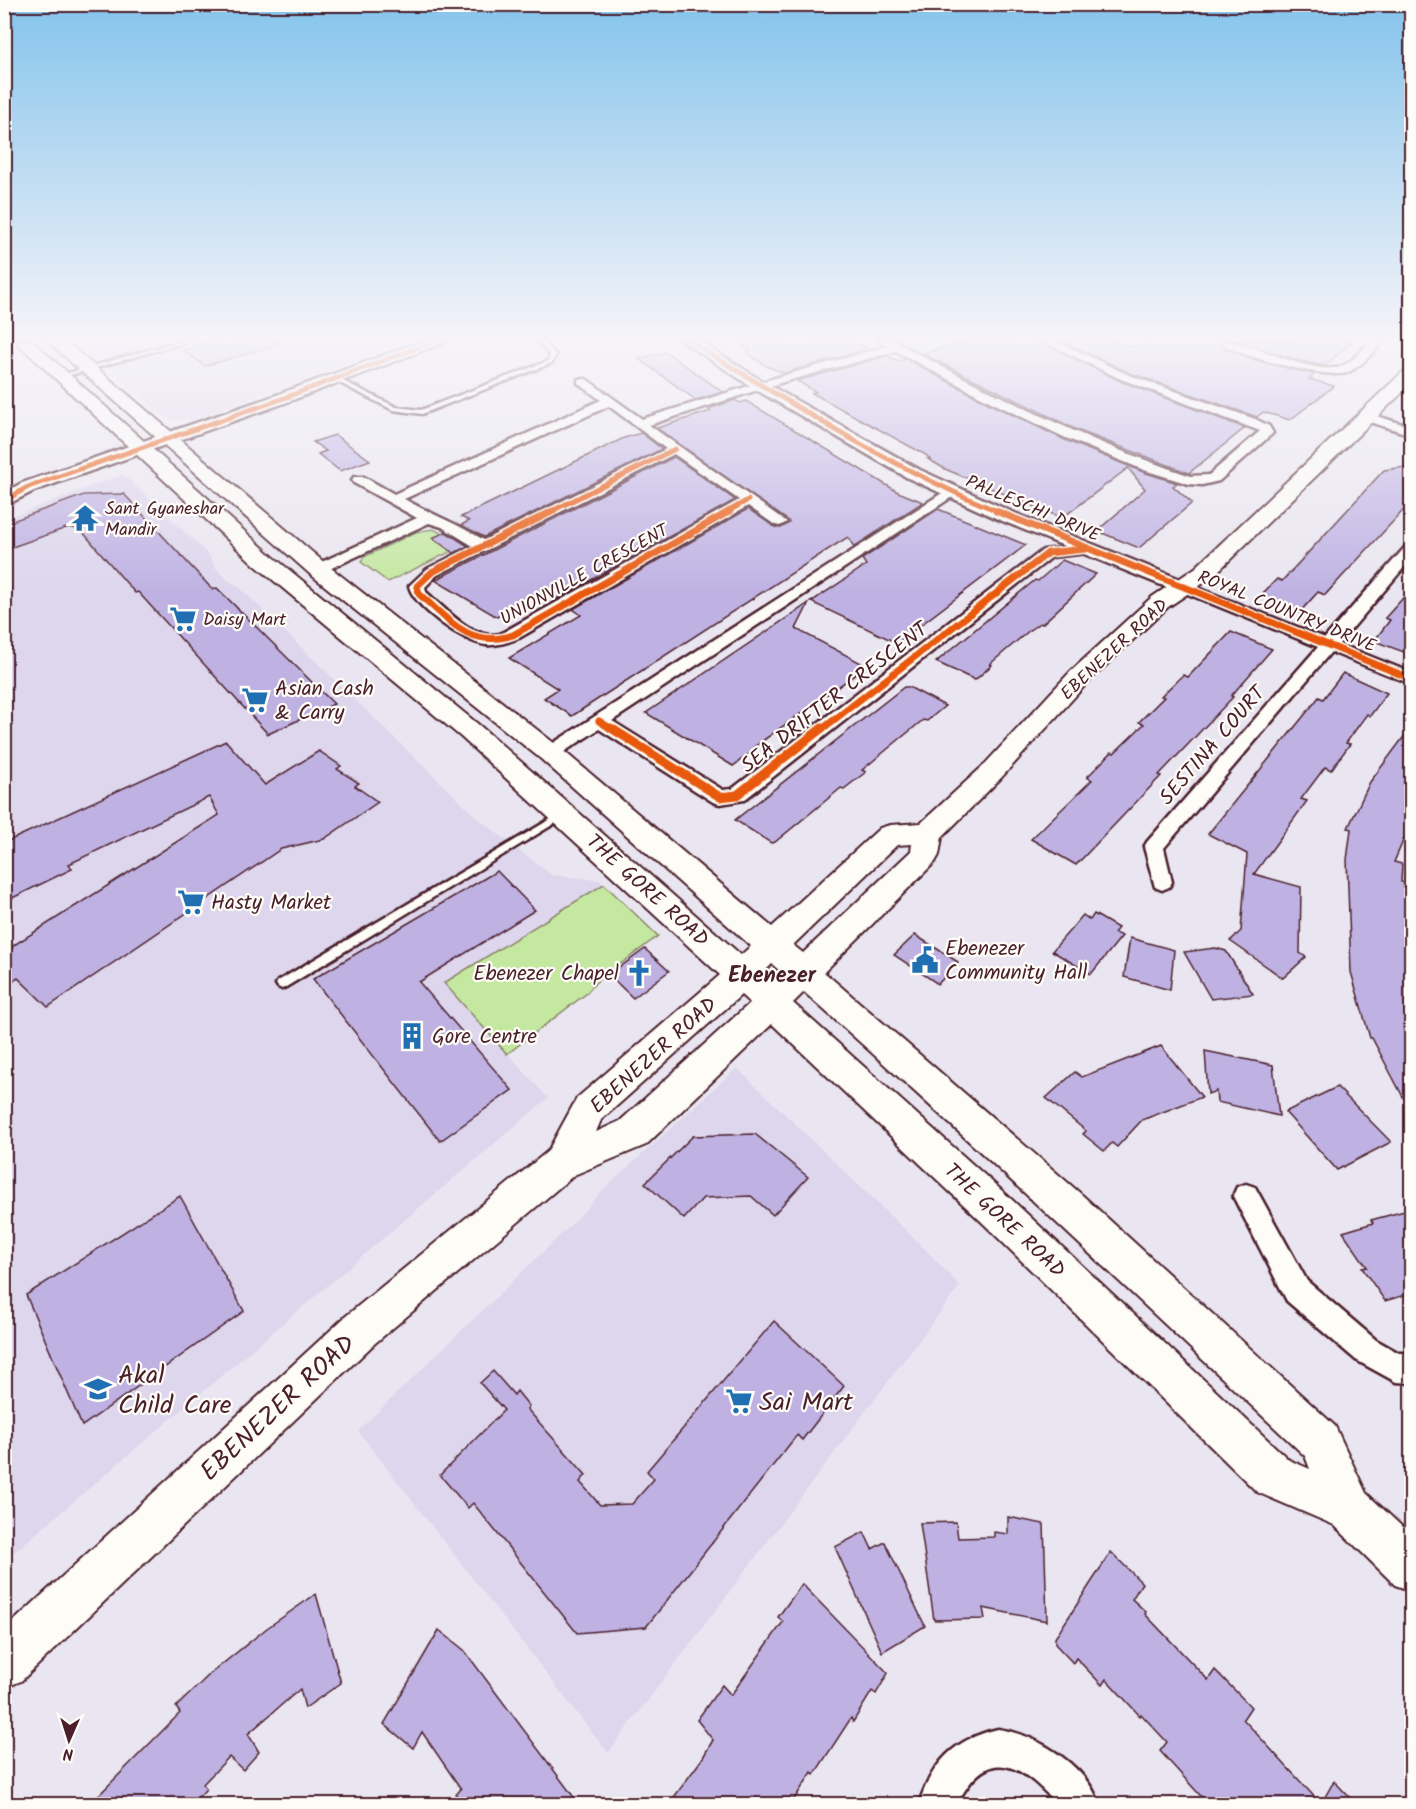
<svg xmlns="http://www.w3.org/2000/svg" width="1416" height="1809" font-family="Kalam,sans-serif">
<rect width="100%" height="100%" fill="#eae6f1"/>
<filter id="ink" filterUnits="userSpaceOnUse"><feTurbulence type="fractalNoise" baseFrequency=".0167" numOctaves="2"/><feDisplacementMap in="SourceGraphic" scale="12" xChannelSelector="R" yChannelSelector="G"/><feConvolveMatrix kernelMatrix="1 2 1 2 8 2 1 2 1" color-interpolation-filters="sRGB"/></filter>
<g filter="url(#ink)">
<g fill="#ddd6ed">
<path d="M76 340H411L194 419 171 421 97 361Z"/>
<path d="M121 475H124L208 554 216 568 229 581 238 586 474 815 551 875 599 880 604 884 444 983 548 1098 5 1560V519Z"/>
<path d="M737 1068 927 1251 960 1286 608 1753 358 1431 576 1220 604 1189Z"/>
</g>
<g fill="#c5e8a1" stroke="#888466" stroke-width="1.5">
<path d="M893 340H972L920 355Z"/>
<path d="M433 529 455 540 454 550 388 582 361 562 364 557 416 532Z"/>
<path d="M604 884 658 936 595 983 587 993 507 1054 444 983Z"/>
</g>
<g fill="#bfb2e3" stroke="#4a1f2b" stroke-width="1.5">
<path d="M215 340H277V345L205 366 183 350Z"/>
<path d="M734 340H849L869 349 784 373 768 367 747 353 750 350Z"/>
<path d="M971 340H1038L1120 381 1245 428 1189 473 1077 430 923 354Z"/>
<path d="M1060 340H1116L1131 347 1153 340H1215L1225 348 1258 361 1315 374 1309 379 1334 386 1290 420 1263 412 1257 417 1130 373Z"/>
<path d="M1234 340H1354L1325 366 1297 360Z"/>
<path d="M666 352 680 362 723 392 696 400 639 359Z"/>
<path d="M887 356 899 361 906 359 990 404 1065 440 1143 472 1177 483 1173 486 1192 503 1139 548 1097 531 1145 489 1128 468 1062 518 945 469 928 459H930L926 455 812 393 816 392 797 381Z"/>
<path d="M735 400 740 403 746 401 898 492 923 502 854 547 848 537 832 547 572 716 544 698 558 689 509 658 581 615 573 609 748 509 775 527 781 528 789 523 657 428 711 411 708 409Z"/>
<path d="M641 433 662 449 484 537 461 525 469 521 461 517 624 438Z"/>
<path d="M335 435 370 460 340 471 318 454 326 451 313 442Z"/>
<path d="M674 457 735 500 557 599 546 592 497 617 435 580Z"/>
<path d="M1412 466V501L1325 595 1318 592 1299 613 1260 596 1277 579 1282 581 1384 470Z"/>
<path d="M124 494 212 589 217 588 334 704 268 734 138 592 135 593 81 530 69 527 4 550V524L84 495Z"/>
<path d="M938 509 1026 545 897 643 811 602 866 565 862 559Z"/>
<path d="M446 532 468 546 454 553 432 538Z"/>
<path d="M1062 560 1096 574 1042 624 1040 623 1031 629 990 664 992 665 975 680 936 662 1035 580 1038 581Z"/>
<path d="M1412 588V655L1374 641 1390 620 1385 618Z"/>
<path d="M809 603 796 629 867 666 754 747 757 748 733 766 646 713Z"/>
<path d="M1231 632 1272 649 1231 696 1233 697 1159 775 1161 776 1076 865 1031 839 1092 780 1087 777 1112 752 1114 753 1144 724 1139 722 1164 697 1161 696 1183 675 1188 677Z"/>
<path d="M1343 673 1387 693 1370 716 1367 714 1346 743 1350 744 1331 770 1325 767 1301 799 1307 801 1254 874 1301 887 1300 953 1306 957 1283 978 1230 941 1241 931 1247 854 1208 834 1307 712 1319 697 1323 699Z"/>
<path d="M904 687H909L945 706 927 721 923 720 862 770 866 772 844 789 841 788 775 842 771 843 735 820Z"/>
<path d="M1412 726V820L1394 862 1402 864 1401 882 1406 883 1412 916V1114L1372 1038H1370L1351 972 1347 860 1351 829 1348 828 1370 782Z"/>
<path d="M226 741 265 785 319 751 341 766 337 769 359 783 355 786 378 802 324 839 281 849 48 1007 18 978 4 987V963L14 945 219 815 209 797 69 864 72 869 4 902V843Z"/>
<path d="M497 871 535 910 419 982 512 1090 440 1141 313 979Z"/>
<path d="M1094 914 1118 928 1114 933 1122 936 1091 974 1052 951 1083 915 1090 920Z"/>
<path d="M915 935 958 962 938 984 894 955Z"/>
<path d="M1130 938 1174 950 1170 990 1124 977Z"/>
<path d="M1215 948 1226 951 1253 994 1211 999 1184 952Z"/>
<path d="M645 949 669 971 633 998 609 975Z"/>
<path d="M1161 1046 1202 1097 1142 1120 1117 1147 1112 1143 1104 1151 1083 1134 1086 1131 1046 1098 1075 1072 1082 1077Z"/>
<path d="M1205 1051 1273 1065 1279 1116 1217 1102 1216 1091 1208 1094Z"/>
<path d="M1337 1087 1391 1142 1337 1170 1285 1112Z"/>
<path d="M755 1134 808 1177 773 1215 751 1196 703 1198 684 1219 645 1183 693 1136Z"/>
<path d="M180 1196 244 1311 82 1426 26 1295Z"/>
<path d="M1412 1209V1293L1385 1301 1362 1268 1367 1267 1343 1232 1373 1223 1371 1220Z"/>
<path d="M774 1321 844 1386 802 1440 797 1435 646 1627 577 1633 473 1503 468 1508 440 1475 504 1410 480 1383 493 1371 514 1395 517 1391 529 1406 527 1409 586 1475 580 1482 600 1505 632 1504 654 1479 647 1471Z"/>
<path d="M1008 1517 1044 1524 1047 1621 983 1608 985 1619 934 1620 920 1523 956 1522 958 1538 994 1537V1532L1008 1534Z"/>
<path d="M864 1532 872 1549 885 1542 925 1626 882 1652 835 1547Z"/>
<path d="M1111 1552 1142 1583 1132 1599 1146 1612 1145 1614 1208 1680 1215 1670 1251 1707 1243 1719 1321 1804 1334 1781 1356 1804H1208L1160 1751 1167 1742 1141 1714 1140 1716 1106 1679 1102 1685 1076 1658 1073 1663 1055 1644V1638Z"/>
<path d="M802 1584 888 1673 876 1694 872 1691 853 1722 851 1718 814 1775 812 1772 791 1804H669L702 1759 713 1740 697 1720 722 1685 731 1695 783 1622 778 1617Z"/>
<path d="M316 1594 341 1683 305 1708 300 1689 248 1734 259 1752 243 1770 229 1757 203 1784 206 1789 192 1804H90L180 1713 176 1707 210 1674 267 1628Z"/>
<path d="M439 1630 464 1650 579 1804H448L461 1789 422 1732 413 1748 384 1724Z"/>
</g>
<g fill="none" stroke-linecap="round" stroke-linejoin="round">
<defs>
<g id="service">
<path d="M184 340H194L63 377 58 376Z"/>
<path d="M536 340H542L556 355 552 363 422 414 393 410 332 379 337 378 396 407 421 410 548 361 550 355Z"/>
<path d="M564 811 567 812 569 814 567 816 286 987 282 989 278 987 276 984 278 981Z"/>
</g>
<g id="minor">
<path d="M879 340H892C989 392 1086 442 1191 476L1209 475 1260 431 1121 379 1040 340H1054L1129 375 1255 419 1269 426 1273 433 1219 481 1202 485 1189 484 1144 470 1066 438 991 402 896 351 783 382 649 425 787 522 780 526 775 525 748 506 519 638C509 642 497 646 486 645 464 643 414 607 409 586L427 569 473 546 442 527 429 523 323 572 318 574 310 569 313 566 417 518 354 483 352 480 354 477H364L394 494 601 400 578 383V379H586L642 419 775 378 887 346ZM609 406 666 449 484 540C458 524 431 514 404 499ZM674 454 739 500 500 634C472 640 446 609 426 592L425 587 437 575Z"/>
<path d="M1217 340C1251 340 1309 376 1340 367 1352 363 1363 349 1372 340H1384C1375 351 1360 368 1346 373 1324 379 1233 355 1217 340Z"/>
<path d="M1367 413 1412 427V435L1363 420 1361 417 1363 414Z"/>
<path d="M950 488 955 489 957 492 955 495 612 721 723 790 732 789 1043 550 1088 545 1095 549 1088 553 1052 557 744 800 720 804 713 802 599 729 556 757H544L541 753 544 749Z"/>
<path d="M1412 544V558L1339 644 1412 673V684L1331 652 1164 848 1172 882 1169 887 1162 890 1155 887 1144 847 1147 842 1318 647 1178 590 1175 587 1178 584H1188L1325 638 1407 545Z"/>
<path d="M1246 1184 1255 1187 1307 1281 1376 1340 1399 1353H1412V1383L1396 1382 1356 1360 1287 1301 1233 1196 1237 1187Z"/>
<path d="M998 1729C1036 1734 1087 1766 1099 1804H1057C1019 1763 988 1743 957 1804H919C932 1763 954 1739 998 1729Z"/>
</g>
<g id="tertiary">
<path d="M425 340H445L443 343 282 404 34 491 4 506V493L22 483 271 397Z"/>
<path d="M681 340H698L765 383 920 470 1012 512 1190 583 1193 587 1190 591H1176L1000 520 908 478 755 389Z"/>
</g>
<path id="secondary" d="M14 340H31L271 555 479 725 741 955 751 946 541 759 310 574 46 340H64L326 564 559 747 772 927 880 828 890 825 921 823 983 766 1070 672 1152 597 1195 568 1406 369 1412 368V383L1211 578 1168 607 1088 682 1001 778 942 837 939 855 935 862 824 972 1081 1194 1335 1426 1366 1493 1412 1536V1591L1395 1585 1334 1525 1257 1492 984 1224 772 1024 646 1145 574 1175 374 1344 21 1681 4 1688V1630L346 1316 548 1151 577 1098 720 975 461 737 255 565ZM912 844 911 851 803 953 793 945 897 845ZM772 964 782 973 771 983 762 974ZM804 992C974 1143 1139 1300 1305 1456L1310 1469 1289 1460 1010 1198 793 1003ZM741 995 750 1003 620 1121 596 1132 601 1120Z"/>
</defs>
<use href="#service" stroke="#4a1f2b" stroke-width="5"/>
<use href="#minor" stroke="#4a1f2b" stroke-width="5"/>
<use href="#tertiary" stroke="#4a1f2b" stroke-width="5"/>
<use href="#secondary" stroke="#4a1f2b" stroke-width="4"/>
<use href="#service" fill="#fdfcf7" fill-rule="evenodd"/>
<use href="#minor" fill="#fdfcf7" fill-rule="evenodd"/>
<use href="#tertiary" fill="#fdfcf7" fill-rule="evenodd"/>
<use href="#secondary" fill="#fdfcf7" fill-rule="evenodd"/>
<defs>
<g id="cycleway-far2">
<path d="M688 340C789 402 889 467 1000 512"/>
<path d="M4 501 28 487 276 401 438 340"/>
<path d="M550 512 675 449"/>
<path d="M727 512 748 500"/>
</g>
<g id="cycleway-far1">
<path d="M553 511 432 572 417 586 419 594C449 620 470 649 513 635L730 511"/>
<path d="M996 511 1412 679"/>
<path d="M599 721 613 730"/>
<path d="M821 730 1048 553 1085 549"/>
</g>
<path id="cycleway" d="M611 728 720 797 737 795 822 728"/>
</defs>
<use href="#cycleway-far2" stroke="#fdfcf7" stroke-width="8"/>
<use href="#cycleway-far1" stroke="#fdfcf7" stroke-width="10"/>
<use href="#cycleway" stroke="#fdfcf7" stroke-width="13"/>
<use href="#cycleway-far2" stroke="#e8590c" stroke-width="5"/>
<use href="#cycleway-far1" stroke="#e8590c" stroke-width="7"/>
<use href="#cycleway" stroke="#e8590c" stroke-width="9"/>
</g>
</g>
<linearGradient id="sky" x2="0" y2="1"><stop stop-color="#85c4ec"/><stop offset="0.57" stop-color="#f6f4f9"/><stop offset="1" stop-color="#f6f4f9" stop-opacity="0"/></linearGradient>
<rect width="1416" height="593" fill="url(#sky)"/>
<defs>
<symbol id="temple-bare" viewBox="-9 -9 18 18"><path d="M0-6L5-2H3V0L6.5 2.5H4V6H1.5V3h-3V6H-4V2.5H-6.5L-3 0V-2H-5Z" fill="#1f6fb2" stroke="#fdfcf7" stroke-width="2.5" paint-order="stroke"/></symbol>
<symbol id="supermarket-bare" viewBox="-9 -9 18 18"><path d="M-6-5.5h2.5l.6 2H6L4.5 2H-2.5L-4.4-4H-6ZM-1.5 3.2a1.3 1.3 0 1 0 .1 0ZM3 3.2a1.3 1.3 0 1 0 .1 0Z" fill="#1f6fb2" stroke="#fdfcf7" stroke-width="2.5" paint-order="stroke"/></symbol>
<symbol id="civic-bare" viewBox="-9 -9 18 18"><path d="M-.6-6.5H3V-4.5H.6V-3L4-1V1h2V6H-6V1h2V-1L-.6-3ZM-1.2 2.5V6h2.4V2.5Z" fill="#1f6fb2" stroke="#fdfcf7" stroke-width="2.5" paint-order="stroke"/></symbol>
<symbol id="church-bare" viewBox="-9 -9 18 18"><path d="M-1.2-6h2.4v3.5h3.3v2.4h-3.3V6h-2.4V-.1h-3.3v-2.4h3.3Z" fill="#1f6fb2" stroke="#fdfcf7" stroke-width="2.5" paint-order="stroke"/></symbol>
<symbol id="building-bare" viewBox="-9 -9 18 18"><path d="M-4-6H4V6H1V3H-1V6H-4ZM-2.5-4.3h1.7v1.8h-1.7ZM.8-4.3h1.7v1.8H.8ZM-2.5-1h1.7V.8h-1.7ZM.8-1h1.7V.8H.8Z" fill="#1f6fb2" stroke="#fdfcf7" stroke-width="2.5" paint-order="stroke"/></symbol>
<symbol id="school-bare" viewBox="-9 -9 18 18"><path d="M0-5L7-2L0 1L-7-2ZM-4 1L0 2.5L4 1V4Q0 6-4 4Z" fill="#1f6fb2" stroke="#fdfcf7" stroke-width="2.5" paint-order="stroke"/></symbol>
</defs>
<g fill-rule="evenodd">
<use href="#temple-bare" x="66" y="499" width="38" height="38"/>
<use href="#supermarket-bare" x="164" y="600" width="38" height="38"/>
<use href="#supermarket-bare" x="236" y="681" width="38" height="38"/>
<use href="#supermarket-bare" x="172" y="883" width="38" height="38"/>
<use href="#civic-bare" x="906" y="941" width="38" height="38"/>
<use href="#church-bare" x="620" y="954" width="38" height="38"/>
<use href="#building-bare" x="393" y="1017" width="38" height="38"/>
<use href="#school-bare" x="79" y="1370" width="38" height="38"/>
<use href="#supermarket-bare" x="720" y="1382" width="38" height="38"/>
</g>
<g text-anchor="middle" stroke-width="4.5" stroke-linejoin="round" paint-order="stroke">
<g font-size="18" fill="#4a1f2b" stroke="#fdfcf7" text-anchor="start">
<text x="105" y="514">Sant Gyaneshar<tspan x="105" dy="21">Mandir</tspan></text>
<text x="203" y="625">Daisy Mart</text>
</g>
<g font-size="18" fill="#4a1f2b" stroke="#fdfcf7">
<text transform="translate(1033 508) rotate(23)" y="6">PALLESCHI DRIVE</text>
<text transform="translate(584 574) rotate(-29)" y="6">UNIONVILLE CRESCENT</text>
<text transform="translate(1287 611) rotate(22)" y="6">ROYAL COUNTRY DRIVE</text>
<text transform="translate(1114 649) rotate(-43)" y="6">EBENEZER ROAD</text>
</g>
<g font-size="21" fill="#4a1f2b" stroke="#fdfcf7" text-anchor="start">
<text x="275" y="695">Asian Cash<tspan x="275" dy="24">&amp; Carry</tspan></text>
<text x="211" y="909">Hasty Market</text>
<text x="945" y="955">Ebenezer<tspan x="945" dy="24">Community Hall</tspan></text>
<text x="619" y="980" text-anchor="end">Ebenezer Chapel</text>
<text x="432" y="1043">Gore Centre</text>
</g>
<g font-size="21" fill="#4a1f2b" stroke="#fdfcf7">
<text transform="translate(834 697) rotate(-38)" y="7">SEA DRIFTER CRESCENT</text>
<text transform="translate(1212 745) rotate(-49)" y="7">SESTINA COURT</text>
<text transform="translate(648 890) rotate(42)" y="7">THE GORE ROAD</text>
<text transform="translate(653 1055) rotate(-42)" y="7">EBENEZER ROAD</text>
<text transform="translate(1005 1220) rotate(43)" y="7">THE GORE ROAD</text>
</g>
<g font-size="22" font-weight="bold" fill="#4a1f2b" stroke="#fdfcf7">
<text x="772" y="982">Ebenezer</text>
</g>
<g font-size="26" fill="#4a1f2b" stroke="#fdfcf7" text-anchor="start">
<text x="118" y="1383">Akal<tspan x="118" dy="30">Child Care</tspan></text>
<text x="759" y="1410">Sai Mart</text>
</g>
<g font-size="26" fill="#4a1f2b" stroke="#fdfcf7">
<text transform="translate(277 1407) rotate(-43)" y="9">EBENEZER ROAD</text>
</g>
</g>
<rect width="1416" height="1809" fill="none" stroke="#fdfcf7" stroke-width="24"/>
<rect x="12" y="12" width="1392" height="1785" fill="none" stroke="#4a1f2b" stroke-width="2" filter="url(#ink)"/>
<g transform="translate(69 1740) rotate(183)" stroke="#fdfcf7" stroke-width="4.5" paint-order="stroke">
<path d="M0-4.5L10 22L0 15L-10 22Z" fill="#4a1f2b"/>
<text y="-9" font-size="16" font-weight="bold" text-anchor="middle" fill="#4a1f2b">N</text>
</g>
</svg>
